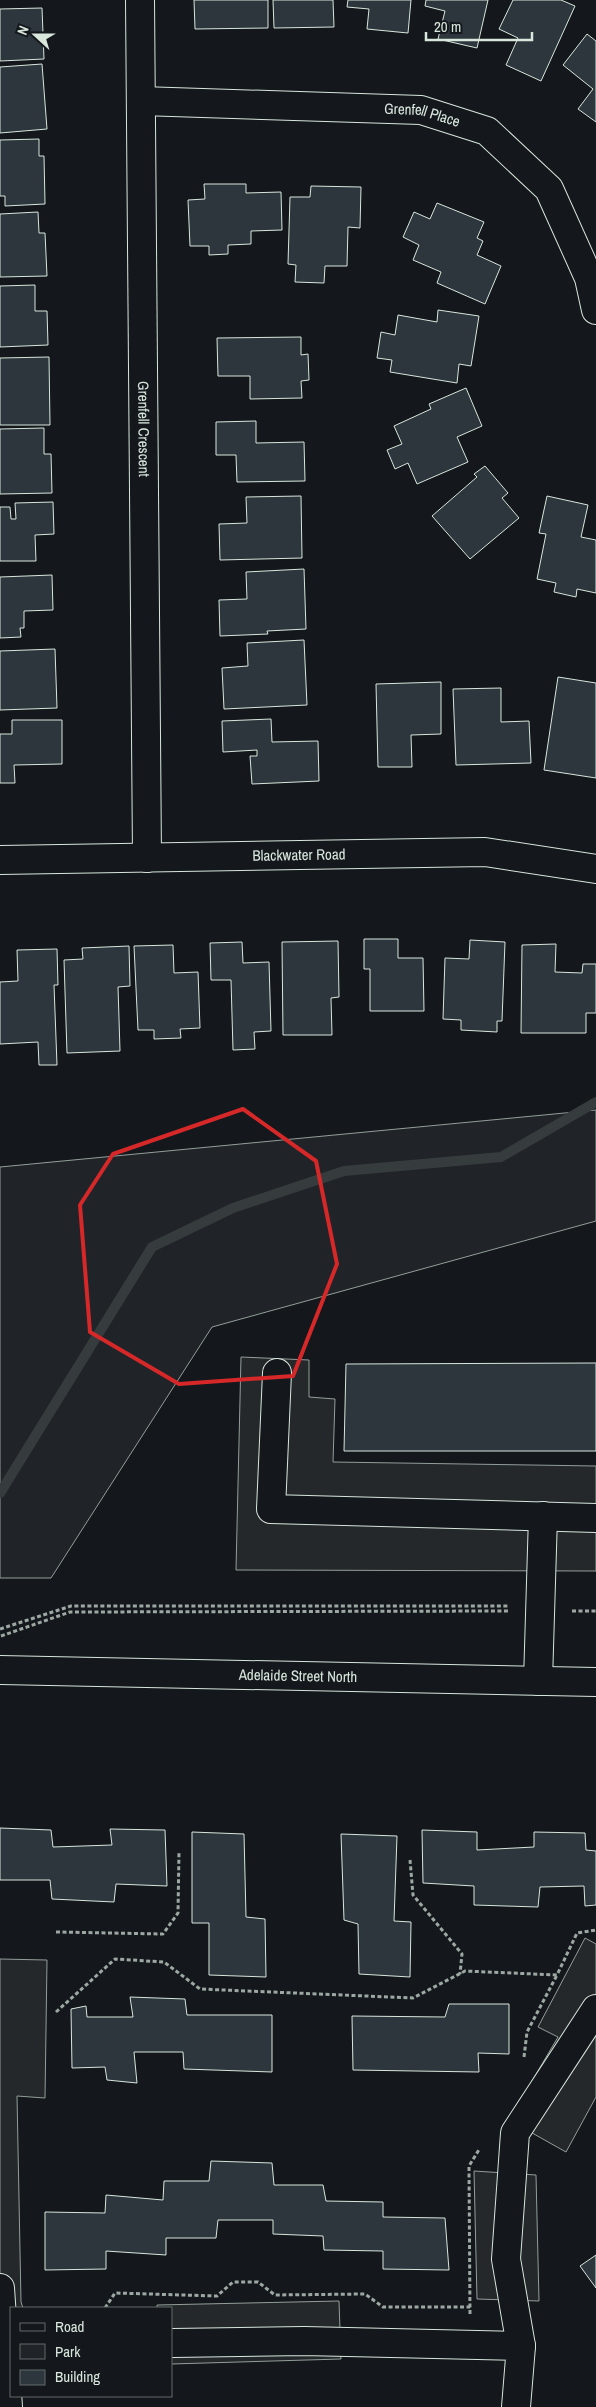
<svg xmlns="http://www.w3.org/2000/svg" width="596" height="2407" font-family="'Archivo Narrow',sans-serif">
<rect width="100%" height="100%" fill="#14181c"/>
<path fill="#202428" stroke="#939e99" d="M596 1110V1221L212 1327 51 1578H0V1167Z"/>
<g fill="#24282b" stroke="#939e99">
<path d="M241 1357 309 1360V1397L335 1399 333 1462 596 1466V1571L236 1570Z"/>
<path d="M585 1938 596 1944V2097L566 2152 509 2120 558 2037 538 2027Z"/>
<path d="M0 1959 47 1960 45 2098 17 2096 21 2302 23 2308H11L0 2336Z"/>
<path d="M474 2171 536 2175 539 2301 477 2299Z"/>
<path d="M339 2301 341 2359 171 2364V2308H157V2305Z"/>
</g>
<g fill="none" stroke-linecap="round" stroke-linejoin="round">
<path stroke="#363b3e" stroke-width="10" d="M0 1493 152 1247 233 1208 344 1171 501 1157 596 1102"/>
</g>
<g fill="#2c363c" stroke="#d8e6dc">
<path d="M194 0H268V28L195 29Z"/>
<path d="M273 0H333L334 27 274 28Z"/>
<path d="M348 0H411L408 33 367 29 369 9 347 7Z"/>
<path d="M426 0H488L477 48 438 39 445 11 425 6Z"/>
<path d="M513 0H561L575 6 541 81 506 65 518 38 499 29Z"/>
<path d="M42 8 44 59 0 61V9Z"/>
<path d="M587 34 596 41V122L578 109 593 89 563 65Z"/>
<path d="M42 64 47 129 0 133V67Z"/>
<path d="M39 139V156H44L45 204 5 206V196H0V140Z"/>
<path d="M204 184H246V193L281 192 282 230 251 231V244L228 245V254L209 255V246H190L188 200 205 199Z"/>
<path d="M311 186 361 187 360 228 348 227 347 266H325L324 283 295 282 296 265 288 264 290 197H310Z"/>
<path d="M437 203 484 222 477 238 483 241 477 255 501 266 485 304 437 283 441 272 413 260 419 245 403 237 414 212 430 219Z"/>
<path d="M38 212 39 233H45L47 276 0 277V214Z"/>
<path d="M35 285V311H47L48 345 0 347V286Z"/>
<path d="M438 310 479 316 471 366 459 364 457 383 390 372 392 360 377 358 381 332 395 335 398 315 437 322Z"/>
<path d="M301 337V355L308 354 309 380 301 381 302 398 250 399V376H218L217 338Z"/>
<path d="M49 357 50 425H0V358Z"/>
<path d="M466 388 482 426 457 437 468 462 417 484 408 463 395 469 387 450 402 444 394 426 431 409 429 404Z"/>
<path d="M256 421V443L304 442 305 481 237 482 236 455H216V422Z"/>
<path d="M44 428V454H51L52 493 0 494V429Z"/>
<path d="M485 466 508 493 502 498 519 518 470 559 432 516 477 477 474 474Z"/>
<path d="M301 496 302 558 220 560 219 524 247 523 246 497Z"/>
<path d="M547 496 588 505 581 537 596 540V593L577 589 576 597 554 592 556 583 537 579 546 534 539 533Z"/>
<path d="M53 502 54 534 35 535 36 561H0V507H10L11 519H16L15 503Z"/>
<path d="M304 569 306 629 267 631 268 634 220 636 219 600 247 599 246 572Z"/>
<path d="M52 575 53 610 24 611V628H20L21 637 0 638V577Z"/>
<path d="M304 640 307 705 224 709 222 668 248 666 247 643Z"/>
<path d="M55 649 57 708 0 710V651Z"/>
<path d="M558 677 596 683V778L544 770Z"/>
<path d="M441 682V734L411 735 412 767H378L376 684Z"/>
<path d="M501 688V722L529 721 531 763 456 765 453 689Z"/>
<path d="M271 719 272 742 318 741 319 781 252 784 250 756H257V750L223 752 222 721Z"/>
<path d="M12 720H62V764L14 765 15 783H0V734H12Z"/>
<path d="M364 939H398V958H423L424 1011H370V969H364Z"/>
<path d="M470 940 505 942 502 1021H497V1032L461 1030V1020L443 1019 445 958 469 959Z"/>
<path d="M338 941 339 997 331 998 332 1035H283L282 942Z"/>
<path d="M242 942 243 963 269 962 271 1031 254 1032 255 1049 233 1050 231 980H211L210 943Z"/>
<path d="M556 944 555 972 582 973 583 964H596V1013H586V1033H521L522 945Z"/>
<path d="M173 945 174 973 198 972 200 1028 180 1029 181 1038 154 1039V1030H138L134 946Z"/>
<path d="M129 946 130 986 118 987 120 1051 67 1053 64 960 83 959 82 948Z"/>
<path d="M57 949 58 985H54L57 1065H39L38 1042 0 1044V982L18 981 17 950Z"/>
<path d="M596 1363V1451H344L346 1364Z"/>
<path d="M0 1828 51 1830 53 1847 112 1845 110 1829 165 1830 167 1886 116 1884 114 1902 52 1899 50 1880H0Z"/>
<path d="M422 1830 477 1832V1850L534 1847V1832L585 1833 586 1850 596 1851V1905L585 1906 584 1886 540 1887 538 1907 474 1905V1886L423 1883Z"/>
<path d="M192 1832 244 1834 246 1917 265 1919 266 1977 209 1975V1923H192Z"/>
<path d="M341 1834 397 1836 394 1921 411 1922 410 1977 359 1974 358 1924 344 1920Z"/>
<path d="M130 1997 185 1999 187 2015H272V2072L184 2069 183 2052H134L137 2083 107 2080 105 2067 72 2068 71 2009 86 2006 87 2017H133Z"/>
<path d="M449 2004H509V2054L478 2053 479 2072 353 2070 352 2016 445 2017Z"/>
<path d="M211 2161 272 2163 274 2185H323L326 2201 383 2202V2217L445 2218 449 2270 383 2269V2251L324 2250 323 2236 273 2234V2220H218L216 2238H166V2255L106 2251V2269L45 2270V2212L105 2213 106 2195 163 2200 164 2181H209Z"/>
<path d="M596 2255V2288L580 2266Z"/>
</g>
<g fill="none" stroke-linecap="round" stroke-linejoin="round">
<defs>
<g id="minor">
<path id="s1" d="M140 0 147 858"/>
<path id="s2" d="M141 101 421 110 487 131 549 189 589 278 596 310"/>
<path id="s3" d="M0 860 485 852 596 869"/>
<path d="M277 1373 271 1509 596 1518"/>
<path d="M538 1681 543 1516"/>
<path d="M0 2288 8 2407"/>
<path d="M173 2343 304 2341 521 2346 516 2407"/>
<path d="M521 2346 506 2259 515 2133 596 2009"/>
</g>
<g id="major">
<path id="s4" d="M0 1670 596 1682"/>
</g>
</defs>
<use href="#minor" stroke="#d8e6dc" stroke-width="30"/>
<use href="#major" stroke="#d8e6dc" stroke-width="30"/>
<g stroke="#9da8a2" stroke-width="3" stroke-dasharray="4 2.5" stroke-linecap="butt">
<path d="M572 1611H596"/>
<path d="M0 1629 71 1606H508"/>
<path d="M1 1636 70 1612 508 1611"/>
<path d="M410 1860 413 1895 462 1954 460 1974"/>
<path d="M56 1932 163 1934 178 1913 179 1852"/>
<path d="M56 2012 115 1959 164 1962 200 1989 413 1998 465 1971 557 1975 577 1933 596 1930"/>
<path d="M524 2057 527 2032 557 1975"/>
<path d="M105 2308 115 2293 217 2296 233 2282H258L275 2295 365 2294 383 2307H470"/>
<path d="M470 2314 469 2166 480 2148"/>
</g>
<use href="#minor" stroke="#14181c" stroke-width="28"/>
<use href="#major" stroke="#14181c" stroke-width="28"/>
</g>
<path fill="none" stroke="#d62828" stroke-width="4" stroke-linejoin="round" d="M243 1109 316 1161 337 1264 293 1376 179 1384 90 1332 80 1205 113 1154Z"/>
<g text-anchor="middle" stroke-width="4" stroke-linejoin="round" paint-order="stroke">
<g font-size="15" fill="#d8e6dc" stroke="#14181c">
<text dy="5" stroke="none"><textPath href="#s2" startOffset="282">Grenfell Place</textPath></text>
<text dy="5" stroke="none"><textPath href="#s1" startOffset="429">Grenfell Crescent</textPath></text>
<text dy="5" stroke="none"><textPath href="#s3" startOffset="299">Blackwater Road</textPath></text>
<text dy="5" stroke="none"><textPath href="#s4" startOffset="298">Adelaide Street North</textPath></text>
</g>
</g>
<rect x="10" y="2307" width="162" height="90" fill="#14181c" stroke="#626a69"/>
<rect x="20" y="2323" width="25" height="8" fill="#14181c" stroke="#626a69"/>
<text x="55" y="2332" font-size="15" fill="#d8e6dc">Road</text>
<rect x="20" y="2344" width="25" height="15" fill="#202428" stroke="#626a69"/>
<text x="55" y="2357" font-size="15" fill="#d8e6dc">Park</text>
<rect x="20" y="2370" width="25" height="15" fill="#2c363c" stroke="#626a69"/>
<text x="55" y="2382" font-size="15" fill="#d8e6dc">Building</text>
<g transform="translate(35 35) rotate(291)" stroke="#14181c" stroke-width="4" paint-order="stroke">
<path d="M0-4L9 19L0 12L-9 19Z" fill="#d8e6dc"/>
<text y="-8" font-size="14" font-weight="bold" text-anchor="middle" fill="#d8e6dc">N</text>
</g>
<path d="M426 32v8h106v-8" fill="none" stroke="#d8e6dc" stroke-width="2.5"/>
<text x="434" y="32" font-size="15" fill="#d8e6dc" stroke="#14181c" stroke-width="4" paint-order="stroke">20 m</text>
</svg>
